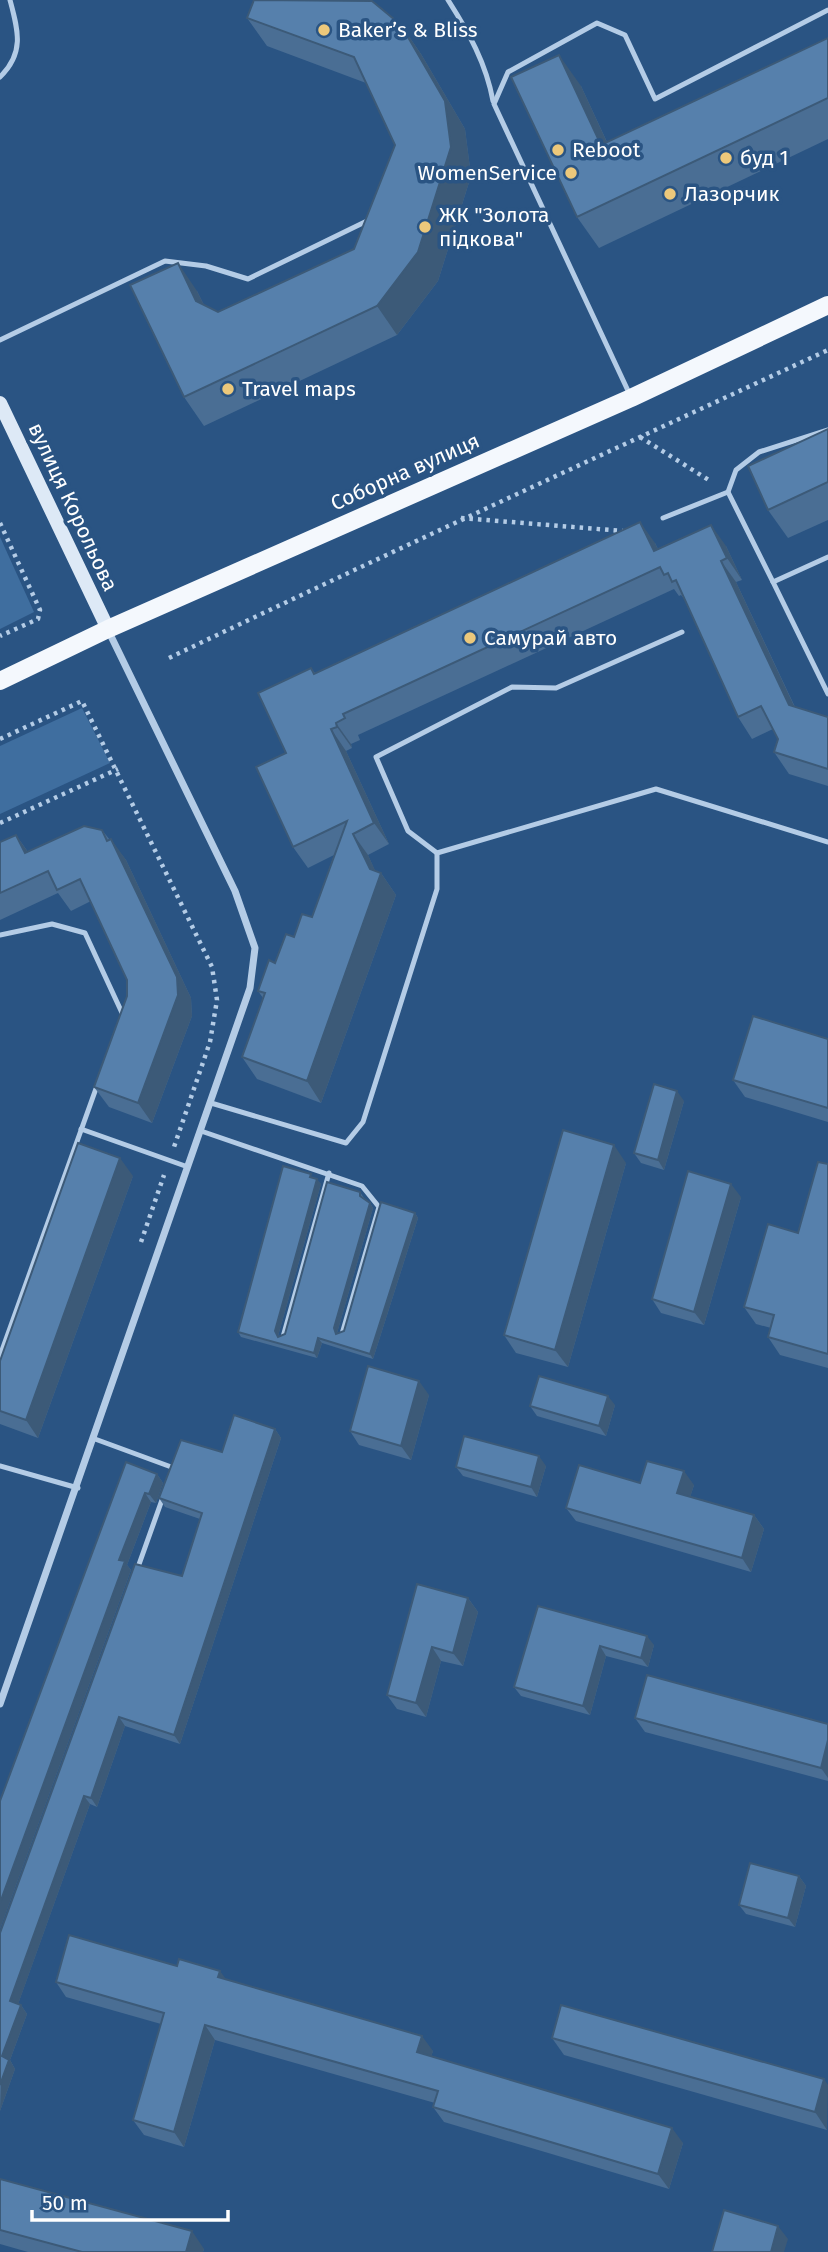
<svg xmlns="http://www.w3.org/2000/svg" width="828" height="2252" font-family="'Fira Sans',sans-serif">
<rect width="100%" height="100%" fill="#2a5483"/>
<g fill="#3f6e9f">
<path d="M0 537 34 612 0 629Z"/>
<path d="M82 708 110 763 0 814V746Z"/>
</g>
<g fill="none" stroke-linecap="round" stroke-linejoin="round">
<g stroke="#b4cce6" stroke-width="4.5" stroke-dasharray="3.5 5" stroke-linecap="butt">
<path d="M640 437 712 482"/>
<path d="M461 518 623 531"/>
<path d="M0 523 40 610 38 619 0 636"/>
<path d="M169 658C388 553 608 452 828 350"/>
<path d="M0 739 82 701 212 967 217 1000 210 1042 174 1147"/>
<path d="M0 823 118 769"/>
<path d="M141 1242 164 1175"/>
</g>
<g stroke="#b4cce6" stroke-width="5">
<path d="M448 0C469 33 486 63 493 101"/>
<path d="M0 77C25 53 18 30 10 0"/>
<path d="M0 340 165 261 206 266 248 279 369 220"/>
<path d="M630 395 494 104 508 72 597 23 625 35 655 99 828 10"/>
<path d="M663 518 728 492"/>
<path d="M828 557 773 582 828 694"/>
<path d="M773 582 728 492 736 470 759 452 828 430"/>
<path d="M437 853 408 831 376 757 512 687 556 688 682 632"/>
<path d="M0 935 52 924 85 933 123 1015"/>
<path d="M211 1103 346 1143 363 1122 437 889V853L656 789 828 842"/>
<path d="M81 1129 188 1167"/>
<path d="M201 1131 362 1186 379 1207 342 1334"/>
<path d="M283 1337 329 1173"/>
<path d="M0 1356 98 1083"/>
<path d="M95 1439 174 1468 173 1471"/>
<path d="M0 1466 78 1488"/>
<path d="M137 1570 163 1497"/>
</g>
<path stroke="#b4cce6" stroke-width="7" d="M0 1704 250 988 255 948 235 891 108 630"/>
<path stroke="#dde9f6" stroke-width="14" d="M0 403 108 629"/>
<path stroke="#f4f8fd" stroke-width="18" d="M0 681 108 629 631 398 828 305"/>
</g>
<g fill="#4a6e94">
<path d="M247 18 401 25 421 54 465 129 471 176 438 281 397 335 204 426 184 397 197 291 204 305 218 312 354 249 395 145 366 83 267 46Z"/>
<path d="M828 38V139L599 248 577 217 581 86 607 142Z"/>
<path d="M828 429V520L788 538 768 510Z"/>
<path d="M655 543 658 549 726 546 742 580 736 582 795 707 828 717V786L789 774 774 752 778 739 773 729 752 739 738 717 685 600 681 595 679 596 674 589 358 735 360 740 351 744 352 748 346 751 389 844 368 855 375 871 381 873 396 895 321 1103 257 1079 242 1057 263 998 258 991 294 937 312 917 334 855 308 868 293 847 286 753 311 668 315 673Z"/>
<path d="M102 830 126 860 191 998 192 1016 152 1123 109 1107 94 1087 127 996V980L91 901 71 911 58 893 0 920V842L16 835 28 852Z"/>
<path d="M828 1039V1122L745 1097 733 1080Z"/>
<path d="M684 1101 664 1170 641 1163 634 1153Z"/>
<path d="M626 1163 568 1367 516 1353 504 1335Z"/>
<path d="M828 1164V1368L780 1355 768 1337 771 1328 756 1324 744 1307 798 1233Z"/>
<path d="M133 1176 38 1438 0 1424V1361Z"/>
<path d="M314 1178 321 1184 278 1336 285 1334 360 1192 364 1198 370 1203 373 1208 337 1333 344 1331 415 1213 418 1218 373 1359 322 1343 317 1358 241 1337 238 1332Z"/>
<path d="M741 1197 704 1325 661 1313 652 1299Z"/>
<path d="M429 1395 411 1460 359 1445 350 1431Z"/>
<path d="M615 1405 606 1436 537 1416 530 1406Z"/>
<path d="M275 1429 281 1438 180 1744 125 1726 97 1807 90 1804 18 2004 21 2005 27 2014 10 2060 15 2069 0 2111V1933L182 1576 200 1519 165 1507 159 1498 222 1452Z"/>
<path d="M126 1462 157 1474 163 1483 156 1503 151 1502 127 1565 131 1570 0 1929V1801Z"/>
<path d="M546 1466 537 1497 463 1476 456 1467Z"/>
<path d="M640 1483 694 1485 690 1497 754 1515 764 1529 751 1572 576 1521 566 1508Z"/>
<path d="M468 1598 478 1612 463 1666 441 1661 426 1717 397 1709 387 1695Z"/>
<path d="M538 1606 654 1645 648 1667 606 1656 590 1715 521 1696 514 1687Z"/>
<path d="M635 1718 828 1724V1781L645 1732Z"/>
<path d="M799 1876 806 1886 795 1927 746 1914 739 1905Z"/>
<path d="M177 1966 226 1979 433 2051 431 2056 683 2143 669 2189 444 2122 433 2107 435 2103 215 2040 184 2147 144 2135 133 2120 161 2024 66 1997 56 1982Z"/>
<path d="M552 2038 824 2079 827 2130 564 2055Z"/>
<path d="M0 2179 204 2249 203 2252H28L0 2244Z"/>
</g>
<g fill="#3c5a78">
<path d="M401 25 421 54 465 129 471 176 438 281 397 335 377 306 445 101Z"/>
<path d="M559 55 581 86 623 177 601 145Z"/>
<path d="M178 263 197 291 216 329 196 301Z"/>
<path d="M640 522 655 543 669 573 654 551Z"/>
<path d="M711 525 726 546 742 580 727 558Z"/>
<path d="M721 561 736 582 804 727 789 705Z"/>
<path d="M336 723 351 744 352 748 337 727Z"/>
<path d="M331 729 346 751 389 844 374 823Z"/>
<path d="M353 834 368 855 379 879 381 873 396 895 321 1103 307 1081 370 869Z"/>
<path d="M16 835 30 855 25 853Z"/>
<path d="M111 839 126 860 191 998 192 1016 152 1123 138 1103 178 995Z"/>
<path d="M677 1091 684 1101 664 1170 658 1160Z"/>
<path d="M614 1145 626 1163 568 1367 555 1350Z"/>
<path d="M120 1158 133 1176 38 1438 26 1420Z"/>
<path d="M317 1179 321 1184 278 1336 281 1342 275 1331Z"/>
<path d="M731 1184 741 1197 704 1325 694 1312Z"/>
<path d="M370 1203 373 1208 337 1333 340 1339 334 1328Z"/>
<path d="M415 1213 418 1218 373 1359 370 1354Z"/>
<path d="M318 1338 322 1343 317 1358 314 1353Z"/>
<path d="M419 1381 429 1395 411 1460 401 1446Z"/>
<path d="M608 1396 615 1405 606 1436 599 1426Z"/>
<path d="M275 1429 281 1438 180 1744 174 1735Z"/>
<path d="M539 1456 546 1466 537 1497 531 1487Z"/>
<path d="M684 1471 694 1485 687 1507 677 1493Z"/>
<path d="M157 1474 163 1483 156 1503 149 1494Z"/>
<path d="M145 1493 151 1502 127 1565 131 1570 0 1929V1903L119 1560Z"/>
<path d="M754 1515 764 1529 751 1572 742 1558Z"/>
<path d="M468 1598 478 1612 463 1666 453 1653Z"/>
<path d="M647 1636 654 1645 648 1667 641 1658Z"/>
<path d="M600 1646 606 1656 590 1715 583 1706Z"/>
<path d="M432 1647 441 1661 426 1717 416 1703Z"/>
<path d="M119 1717 125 1726 97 1807 91 1798Z"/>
<path d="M828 1740V1778L821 1768Z"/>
<path d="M84 1796 90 1804 16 2010 10 2001Z"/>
<path d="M799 1876 806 1886 795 1927 788 1918Z"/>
<path d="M220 1971 231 1986 218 1977Z"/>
<path d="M21 2005 27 2014 10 2060 15 2069 0 2111 2 2056Z"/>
<path d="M205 2025 215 2040 184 2147 174 2132Z"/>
<path d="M422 2036 433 2051 428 2067 417 2052Z"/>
<path d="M824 2079 828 2085 827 2130 815 2112Z"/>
<path d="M672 2128 683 2143 669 2189 658 2174Z"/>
<path d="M778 2226 788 2239 784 2252H771Z"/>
<path d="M192 2231 204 2249 203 2252H186Z"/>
</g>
<g fill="#5680ac" stroke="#3c5a78" stroke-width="2">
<path d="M254 0 372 1 401 25 445 101 451 147 418 252 377 306 184 397 130 285 178 263 196 301 218 312 354 249 395 145 354 57 247 18Z"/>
<path d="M828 38V98L577 217 511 77 559 55 601 145Z"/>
<path d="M828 429V482L768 510 748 466Z"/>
<path d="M640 522 654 551 711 525 727 558 721 561 789 705 828 717V769L774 752 778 739 761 706 738 717 676 580 672 582 668 573 664 575 660 567 343 714 345 718 336 723 337 727 331 729 374 823 353 834 370 869 381 873 307 1081 242 1057 265 993 258 991 269 960 275 963 286 934 294 937 302 914 312 917 347 821 293 847 256 767 286 753 258 693 311 668 314 674Z"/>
<path d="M84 826 102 830 107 841 111 839 177 977 178 995 138 1103 94 1087 127 996V980L80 879 57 890 48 871 0 893V842L16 835 25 853Z"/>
<path d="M753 1016 828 1039V1108L733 1080Z"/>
<path d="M654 1084 677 1091 658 1160 634 1153Z"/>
<path d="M563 1130 614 1145 555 1350 504 1335Z"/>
<path d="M78 1143 120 1158 26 1420 0 1411V1361Z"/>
<path d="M818 1162 828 1164V1354L768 1337 774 1315 744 1307 768 1224 798 1233Z"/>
<path d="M283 1166 311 1174 310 1177 317 1179 275 1331 278 1337 285 1334 327 1182 360 1192V1196L370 1203 334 1328 336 1334 344 1331 381 1202 415 1213 370 1354 318 1338 314 1353 238 1332Z"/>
<path d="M688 1171 731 1184 694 1312 652 1299Z"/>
<path d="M368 1366 419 1381 401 1446 350 1431Z"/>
<path d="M539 1376 608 1396 599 1426 530 1406Z"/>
<path d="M234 1415 275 1429 174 1735 119 1717 91 1798 84 1796 10 2001 21 2005 2 2056 9 2060 0 2085V1933L135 1564 182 1576 202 1513 159 1498 181 1440 222 1452Z"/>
<path d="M464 1436 539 1456 531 1487 456 1467Z"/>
<path d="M647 1461 684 1471 677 1493 754 1515 742 1558 566 1508 579 1465 640 1483Z"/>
<path d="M126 1462 157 1474 149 1494 145 1493 119 1560 125 1561 0 1903V1801Z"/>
<path d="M417 1584 468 1598 453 1653 432 1647 416 1703 387 1695Z"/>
<path d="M538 1606 647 1636 641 1658 600 1646 583 1706 514 1687Z"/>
<path d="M647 1675 828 1724V1740L821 1768 635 1718Z"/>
<path d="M750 1863 799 1876 788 1918 739 1905Z"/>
<path d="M69 1935 177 1966 179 1959 220 1971 218 1977 422 2036 417 2052 672 2128 658 2174 433 2107 438 2091 205 2025 174 2132 133 2120 164 2013 56 1982Z"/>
<path d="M561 2005 824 2079 815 2112 552 2038Z"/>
<path d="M0 2179 192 2231 186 2252H82L0 2230Z"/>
<path d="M724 2210 778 2226 771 2252H712Z"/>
</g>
<g fill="#ecc87b" stroke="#2a5483" stroke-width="2.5">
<circle cx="324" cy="30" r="7"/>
<circle cx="558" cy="150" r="7"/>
<circle cx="726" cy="158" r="7"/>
<circle cx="571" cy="173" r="7"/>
<circle cx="670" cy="194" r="7"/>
<circle cx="425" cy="227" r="7"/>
<circle cx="228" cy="389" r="7"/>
<circle cx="470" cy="638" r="7"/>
</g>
<g text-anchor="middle" stroke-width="7" stroke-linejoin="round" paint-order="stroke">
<g font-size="21" fill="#fff" stroke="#2a5483" text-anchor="start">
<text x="338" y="37">Bakerʼs &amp; Bliss</text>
<text x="572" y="157">Reboot</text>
<text x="740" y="165">буд 1</text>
<text x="557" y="180" text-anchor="end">WomenService</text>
<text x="684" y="201">Лазорчик</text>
<text x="439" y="222">ЖК "Золота<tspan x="439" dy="24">підкова"</tspan></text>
<text x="242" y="396">Travel maps</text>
<text x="484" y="645">Самурай авто</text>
</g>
<g font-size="21" fill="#fff" stroke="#2a5483">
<text transform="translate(405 472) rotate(-24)" y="7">Соборна вулиця</text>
<text transform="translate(73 507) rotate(65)" y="7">вулиця Корольова</text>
</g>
</g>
<path d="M32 2210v10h196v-10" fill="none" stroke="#ffffff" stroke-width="3.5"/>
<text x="42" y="2210" font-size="21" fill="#ffffff" stroke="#2a5483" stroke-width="5" paint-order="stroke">50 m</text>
</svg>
